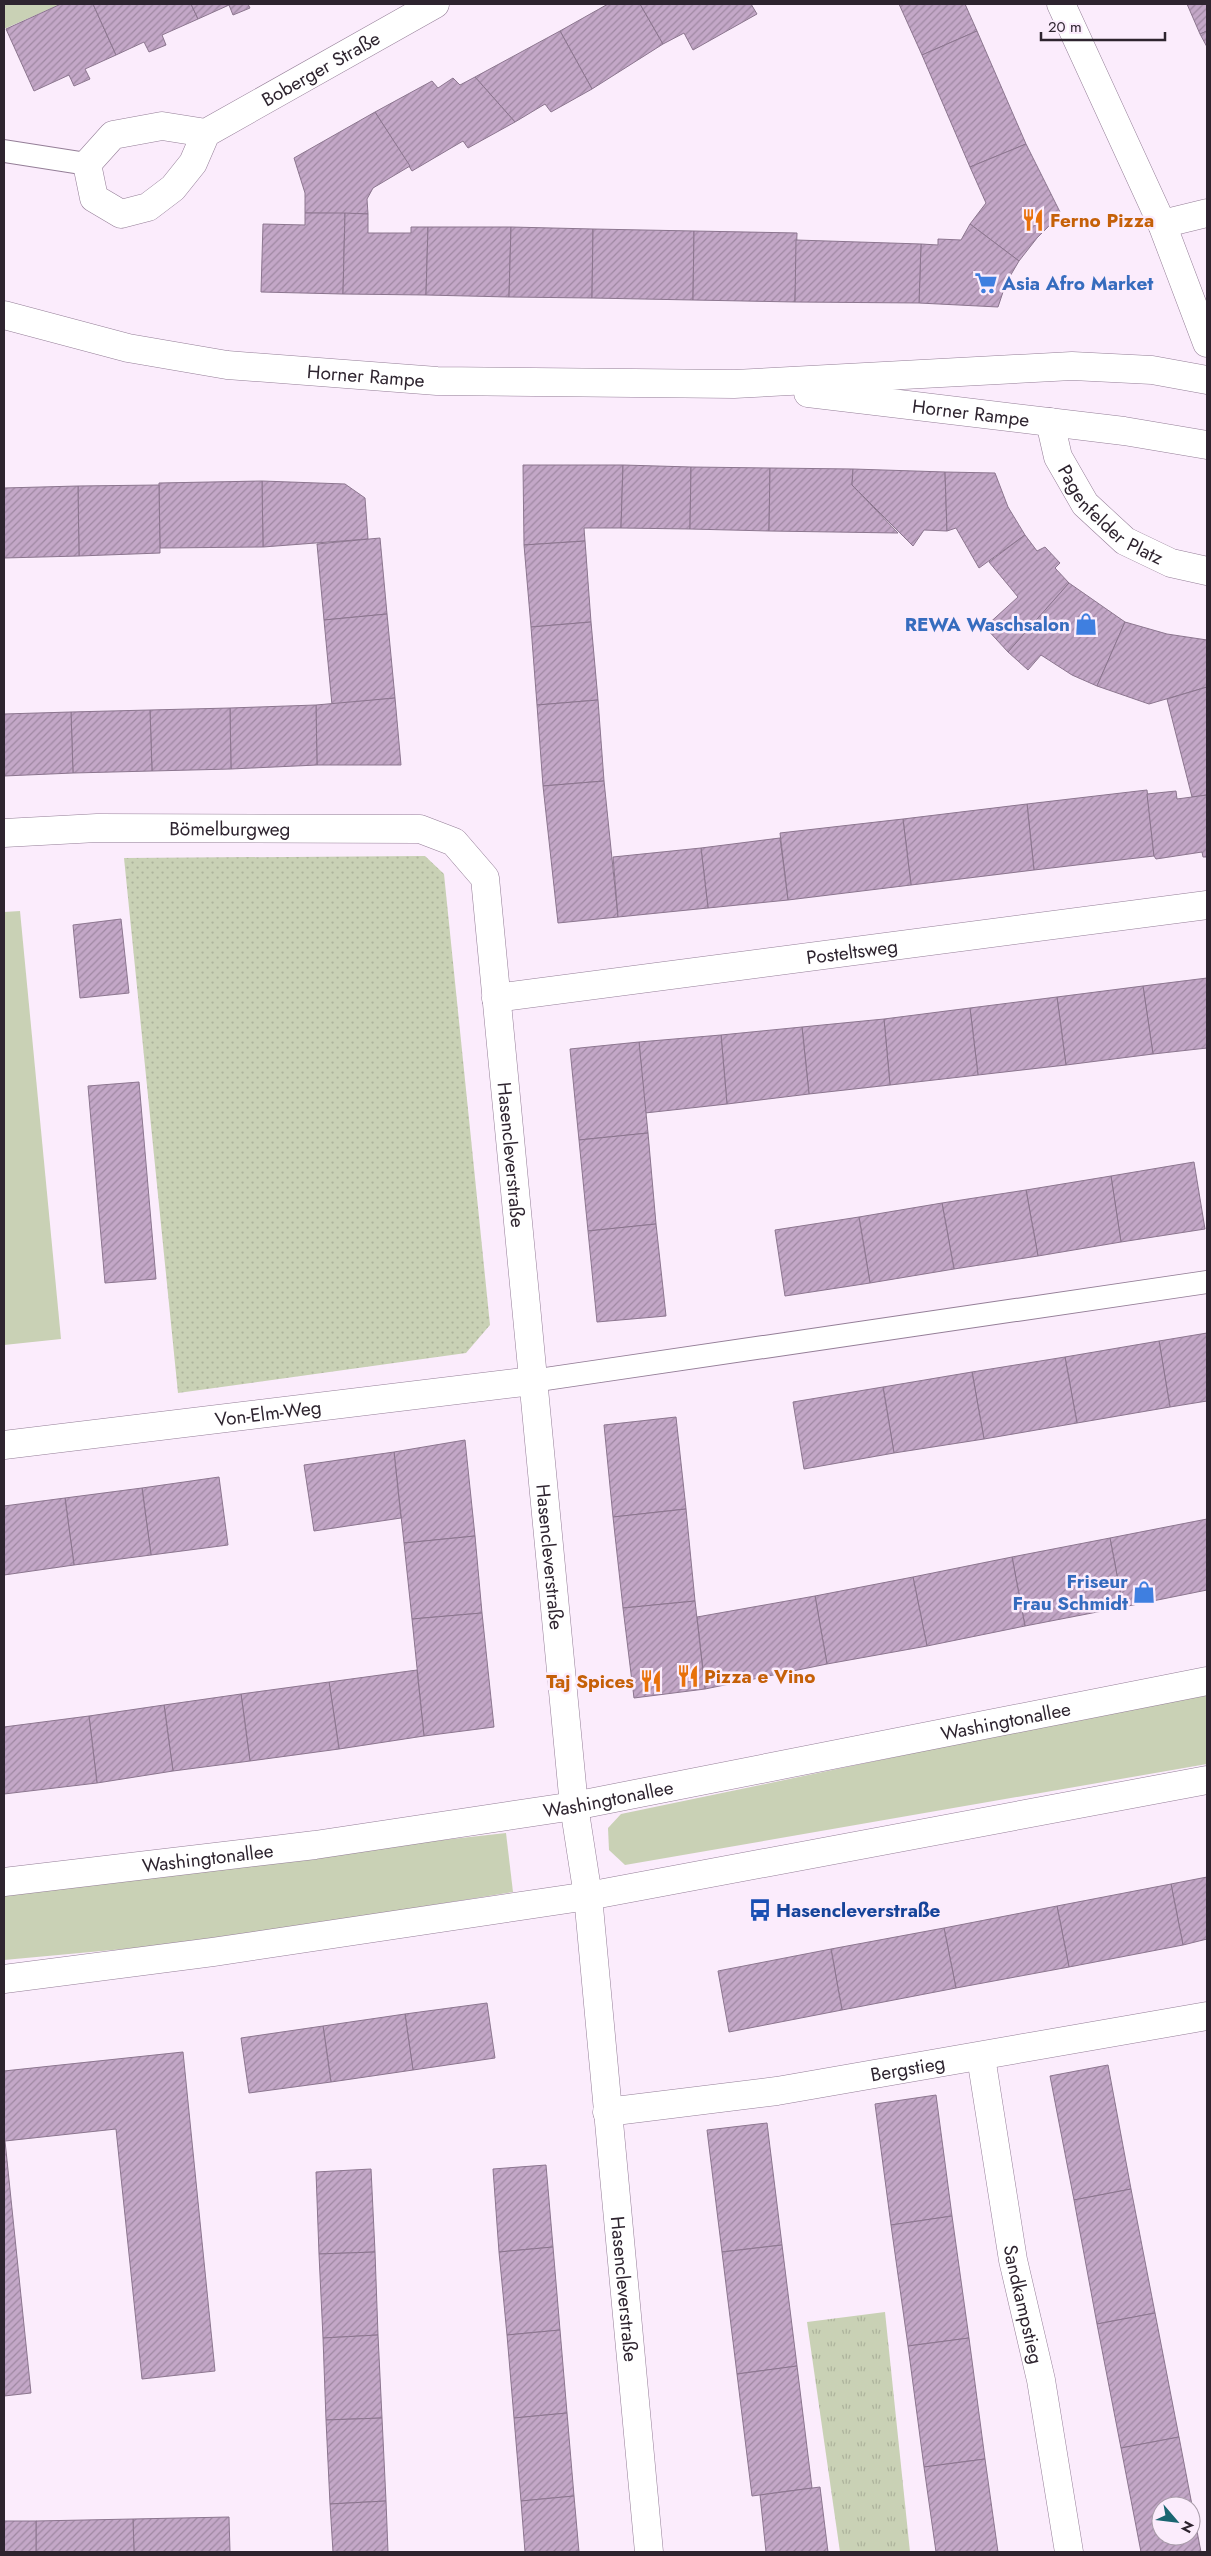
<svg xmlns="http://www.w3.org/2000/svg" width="1211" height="2556" font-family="Jost,sans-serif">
<defs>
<pattern id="park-tufts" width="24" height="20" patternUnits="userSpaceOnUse" patternTransform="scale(1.25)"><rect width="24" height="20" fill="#c9d1b5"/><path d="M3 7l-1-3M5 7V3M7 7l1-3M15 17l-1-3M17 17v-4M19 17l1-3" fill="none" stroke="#adb39c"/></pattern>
<pattern id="garden-dots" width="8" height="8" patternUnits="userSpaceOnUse" patternTransform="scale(1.25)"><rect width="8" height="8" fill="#c9d1b5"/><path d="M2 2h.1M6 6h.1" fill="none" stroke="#adb39c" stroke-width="1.8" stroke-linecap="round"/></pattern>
<pattern id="building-hatch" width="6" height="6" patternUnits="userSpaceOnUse" patternTransform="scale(1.25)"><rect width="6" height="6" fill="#c3a7c7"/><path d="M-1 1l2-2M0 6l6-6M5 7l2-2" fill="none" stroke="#9f88a2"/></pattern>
</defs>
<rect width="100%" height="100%" fill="#fbecfc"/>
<g fill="#c9d1b5">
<path d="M4 4H61L4 29Z"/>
<path d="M20 911 61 1339 4 1345V912Z"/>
<path d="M1207 1692V1764L625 1865 609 1850 608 1828 621 1814Z"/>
<path d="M506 1833 513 1892 210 1941 4 1960V1889Z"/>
</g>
<path fill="url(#park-tufts)" d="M885 2312 910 2552H840L807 2322Z"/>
<path fill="url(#garden-dots)" d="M425 856 444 874 490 1325 466 1353 178 1393 124 858Z"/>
<g fill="url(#building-hatch)" stroke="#8c768f" fill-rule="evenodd">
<path d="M61 4H93L116 55 85 69 90 79 74 86 69 75 34 91 6 29Z"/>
<path d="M93 4H191L198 19 162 35 166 45 149 52 144 42 116 55Z"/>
<path d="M191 4H248L250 8 233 15 229 5 198 19Z"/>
<path d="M608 4H640L663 44 592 89 560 31Z"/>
<path d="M640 4H751L757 14 693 50 684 33 663 44Z"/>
<path d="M899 4H965L977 31 922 55Z"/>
<path d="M1187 4H1207V31L1200 34Z"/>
<path d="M560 31 592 89 551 112 545 104 515 122 475 77Z"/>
<path d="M977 31 1026 144 970 167 922 55Z"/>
<path d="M1207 31V47L1200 34Z"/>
<path d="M475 77 515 122 468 148 463 141 412 171 375 112 432 81 438 88 453 78 460 85Z"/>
<path d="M375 112 410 166 373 188 367 199 368 214 305 213V193L294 158Z"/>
<path d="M1026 144 1061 214 1037 238 1019 261 970 224 986 203 970 167Z"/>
<path d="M305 213H345L343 294 261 292 263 224 305 225Z"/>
<path d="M345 213 368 214V233H411V227H428L426 295 343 294Z"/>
<path d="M970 224 1019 261 1006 283 998 307 919 303 921 244 938 245V239L961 240Z"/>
<path d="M428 227H511L509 297 426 295Z"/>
<path d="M511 227 593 229 592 298 509 297Z"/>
<path d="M593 229 694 231 693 300 592 298Z"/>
<path d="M694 231 797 233 795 302 693 300Z"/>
<path d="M796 240 921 244 919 303 795 302Z"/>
<path d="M523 465H623L621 528H584L585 541 524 545Z"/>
<path d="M623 465 691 467 690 529 621 528Z"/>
<path d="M691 467 770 468 769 531 690 529Z"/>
<path d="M770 468 853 469 852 485 898 533 769 531Z"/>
<path d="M853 469 945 472 947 531 924 530 913 546 852 485Z"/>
<path d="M945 472 995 473 1008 507 1025 535 979 568 956 528 947 531Z"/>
<path d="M262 481 345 484 365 498 368 539 263 547Z"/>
<path d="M262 481 263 547 160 548 159 483Z"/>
<path d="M159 485 160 553 79 556 78 486Z"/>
<path d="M78 486 79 556 4 558V488Z"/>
<path d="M1025 535 1037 551 1045 547 1060 563 1055 568 1069 583 1008 652 985 627 1018 597 989 562Z"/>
<path d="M380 538 387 614 324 620 317 544Z"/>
<path d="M585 541 591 622 531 627 524 545Z"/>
<path d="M1069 583 1125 622 1097 686 1072 675 1041 655 1028 670 1008 652Z"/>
<path d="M387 614 395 698 332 705 324 620Z"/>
<path d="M591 622 598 700 537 705 531 627Z"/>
<path d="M1125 622 1167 634 1207 640V687L1149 704 1097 686Z"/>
<path d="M1207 687V795L1192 797 1167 699Z"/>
<path d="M395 698 401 765H317L316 705Z"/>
<path d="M598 700 604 781 543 786 537 705Z"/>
<path d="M316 705 317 765 231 769 230 708Z"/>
<path d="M230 708 231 769 152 771 150 710Z"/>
<path d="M150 710 152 771 73 773 71 712Z"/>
<path d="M71 712 73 773 4 776V714Z"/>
<path d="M604 781 618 917 558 923 543 786Z"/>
<path d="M1147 790 1154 856 1034 870 1027 804Z"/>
<path d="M1176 791 1177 799 1207 795V857H1203L1202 852 1156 859 1154 856 1147 794Z"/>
<path d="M1027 804 1034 870 911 885 903 819Z"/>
<path d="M903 819 911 885 788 900 780 833Z"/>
<path d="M780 838 788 900 708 908 701 848Z"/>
<path d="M701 848 708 908 618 917 613 857Z"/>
<path d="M121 919 129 993 80 998 73 925Z"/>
<path d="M1207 978V1048L1153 1054 1143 986Z"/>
<path d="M1143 986 1153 1054 1066 1065 1057 997Z"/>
<path d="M1057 997 1066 1065 978 1075 970 1008Z"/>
<path d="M970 1008 978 1075 890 1085 884 1019Z"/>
<path d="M884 1019 890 1085 809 1094 802 1027Z"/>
<path d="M802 1027 809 1094 727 1104 721 1035Z"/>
<path d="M721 1035 727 1104 645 1113 639 1042Z"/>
<path d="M639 1042 648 1133 579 1140 570 1049Z"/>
<path d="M139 1082 156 1279 105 1283 88 1086Z"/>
<path d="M648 1133 656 1224 588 1231 579 1140Z"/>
<path d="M1194 1162 1205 1229 1121 1242 1111 1176Z"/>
<path d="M1111 1176 1121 1242 1038 1256 1026 1190Z"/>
<path d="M1026 1190 1038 1256 954 1269 942 1203Z"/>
<path d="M942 1203 954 1269 870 1283 859 1217Z"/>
<path d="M859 1217 870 1283 785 1296 775 1230Z"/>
<path d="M656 1224 666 1316 597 1322 588 1231Z"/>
<path d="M1207 1333V1401L1170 1407 1159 1341Z"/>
<path d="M1159 1341 1170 1407 1077 1423 1065 1357Z"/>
<path d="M1065 1357 1077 1423 984 1439 972 1372Z"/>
<path d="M972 1372 984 1439 894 1453 883 1387Z"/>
<path d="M883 1387 894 1453 804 1469 793 1402Z"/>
<path d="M676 1417 686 1509 613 1517 604 1425Z"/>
<path d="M465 1440 475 1536 404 1543 394 1452Z"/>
<path d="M394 1452 401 1518 314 1531 304 1465Z"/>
<path d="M219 1477 228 1545 151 1555 142 1488Z"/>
<path d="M142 1488 151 1555 74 1565 65 1498Z"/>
<path d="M65 1498 74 1565 4 1575V1506Z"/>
<path d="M686 1509 695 1601 623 1608 613 1517Z"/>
<path d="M1207 1519V1590L1123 1607 1110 1538Z"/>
<path d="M475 1536 482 1613 412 1619 404 1543Z"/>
<path d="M1110 1538 1123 1607 1025 1626 1012 1557Z"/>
<path d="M1012 1557 1025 1626 927 1646 913 1577Z"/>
<path d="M913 1577 927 1646 827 1664 815 1596Z"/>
<path d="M815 1596 827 1664 705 1689 697 1617Z"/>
<path d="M695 1601 705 1689 634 1698 623 1608Z"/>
<path d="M482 1613 494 1727 424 1736 412 1619Z"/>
<path d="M417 1670 424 1736 339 1749 329 1682Z"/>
<path d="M329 1682 339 1749 250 1761 241 1694Z"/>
<path d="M241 1694 250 1761 173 1771 164 1705Z"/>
<path d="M164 1705 173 1771 97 1783 89 1716Z"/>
<path d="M89 1716 97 1783 4 1794V1727Z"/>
<path d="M1207 1877V1939L1183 1945 1171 1884Z"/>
<path d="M1171 1884 1183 1945 1069 1967 1057 1906Z"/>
<path d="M1057 1906 1069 1967 956 1988 944 1928Z"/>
<path d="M944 1928 956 1988 842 2010 831 1949Z"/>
<path d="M831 1949 842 2010 729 2032 718 1971Z"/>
<path d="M487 2003 495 2058 413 2070 405 2014Z"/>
<path d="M405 2014 413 2070 331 2082 323 2026Z"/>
<path d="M323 2026 331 2082 249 2093 241 2038Z"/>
<path d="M183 2052 215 2371 142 2379 116 2129 5 2141 31 2393 4 2396V2071Z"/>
<path d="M1108 2065 1131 2189 1074 2200 1050 2076Z"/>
<path d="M936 2095 952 2216 891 2225 875 2104Z"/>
<path d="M767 2123 782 2245 722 2252 707 2130Z"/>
<path d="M546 2165 553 2247 499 2252 493 2169Z"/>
<path d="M371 2169 375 2252 319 2254 316 2172Z"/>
<path d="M1131 2189 1155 2313 1097 2324 1074 2200Z"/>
<path d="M952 2216 969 2338 908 2346 891 2225Z"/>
<path d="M782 2245 797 2366 737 2374 722 2252Z"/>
<path d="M553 2247 560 2330 507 2335 499 2252Z"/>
<path d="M375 2252 378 2335 323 2338 319 2254Z"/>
<path d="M1155 2313 1179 2437 1121 2448 1097 2324Z"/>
<path d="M560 2330 567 2413 514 2418 507 2335Z"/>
<path d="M378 2335 382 2418 326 2420 323 2338Z"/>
<path d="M969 2338 985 2459 924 2467 908 2346Z"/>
<path d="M797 2366 812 2488 752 2496 737 2374Z"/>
<path d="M567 2413 574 2496 521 2501 514 2418Z"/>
<path d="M382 2418 386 2501 330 2504 326 2420Z"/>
<path d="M1179 2437 1201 2552H1141L1121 2448ZM1161 2506H1191V2536H1161Z"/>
<path d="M985 2459 998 2552H936L924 2467Z"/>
<path d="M820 2487 828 2552H766L760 2495Z"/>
<path d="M574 2496 579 2552H525L521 2501Z"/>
<path d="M386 2501 388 2552H333L330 2504Z"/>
<path d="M229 2517 230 2552H134L133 2519Z"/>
<path d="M133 2519 134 2552H36V2521Z"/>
<rect x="4" y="2521" width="32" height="31"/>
</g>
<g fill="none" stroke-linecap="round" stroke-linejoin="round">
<defs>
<g id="service">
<path d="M4 151 87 164"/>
<path d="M532 1381 1207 1282"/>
</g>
<g id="minor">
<path id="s1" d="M206 133 193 163 173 188 148 207 121 214 94 198 87 164 113 135 162 126 206 133 435 4"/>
<path d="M1162 224 1207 213"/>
<path id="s2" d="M1050 422 1058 457 1085 504 1125 541 1171 563 1207 571"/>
<path id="s3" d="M4 833 97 828 420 829 454 842 485 878 574 1806 588 1896 649 2552"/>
<path id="s4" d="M496 998 1207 905"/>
<path id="s5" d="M4 1445 532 1381"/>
<path id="s6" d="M981 2057 1013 2260 1041 2380 1069 2552"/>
<path id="s7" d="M607 2112 777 2091 1207 2016"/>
</g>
<g id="tertiary">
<path d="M1061 4 1162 224 1207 343"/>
<path id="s8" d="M4 1882 315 1845 574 1806 1207 1681"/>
<path d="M4 1979 213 1952 588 1896 1207 1780"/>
</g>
<g id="primary">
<path id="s9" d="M4 315 128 348 227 365 437 381 734 384 1072 366 1152 370 1207 380"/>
<path id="s10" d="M808 393 1124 431 1207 445"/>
</g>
</defs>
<use href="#service" stroke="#947e97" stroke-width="24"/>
<use href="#minor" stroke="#947e97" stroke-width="29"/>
<use href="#tertiary" stroke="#947e97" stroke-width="29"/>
<use href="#primary" stroke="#947e97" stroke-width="29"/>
<use href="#service" stroke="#fff" stroke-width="22"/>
<use href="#minor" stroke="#fff" stroke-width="28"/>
<use href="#tertiary" stroke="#fff" stroke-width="28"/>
<use href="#primary" stroke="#fff" stroke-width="28"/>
</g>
<defs>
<symbol id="restaurant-bare" viewBox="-9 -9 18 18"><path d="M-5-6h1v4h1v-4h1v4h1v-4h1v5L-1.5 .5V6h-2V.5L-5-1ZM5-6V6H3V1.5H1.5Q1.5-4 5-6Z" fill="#e8710a" stroke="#fbecfc" stroke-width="2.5" paint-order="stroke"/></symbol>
<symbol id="supermarket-bare" viewBox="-9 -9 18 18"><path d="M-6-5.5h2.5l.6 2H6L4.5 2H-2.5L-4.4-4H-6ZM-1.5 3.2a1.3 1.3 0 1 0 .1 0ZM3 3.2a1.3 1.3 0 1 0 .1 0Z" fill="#3f7fe0" stroke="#fbecfc" stroke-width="2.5" paint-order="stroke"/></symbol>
<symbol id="shop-bare" viewBox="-9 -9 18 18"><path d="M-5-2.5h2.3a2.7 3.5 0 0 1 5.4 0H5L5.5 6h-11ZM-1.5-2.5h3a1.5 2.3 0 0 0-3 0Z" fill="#3f7fe0" stroke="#fbecfc" stroke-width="2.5" paint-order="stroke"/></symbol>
<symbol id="bus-bare" viewBox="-9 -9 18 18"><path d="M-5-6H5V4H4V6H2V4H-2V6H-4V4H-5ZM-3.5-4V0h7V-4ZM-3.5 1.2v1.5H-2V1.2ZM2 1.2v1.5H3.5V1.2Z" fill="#1a4fb4" stroke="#fbecfc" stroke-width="2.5" paint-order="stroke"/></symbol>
</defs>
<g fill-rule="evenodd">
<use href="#restaurant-bare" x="1017" y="204" width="32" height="32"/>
<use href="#supermarket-bare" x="970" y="267" width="32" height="32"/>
<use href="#shop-bare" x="1070" y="608" width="32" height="32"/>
<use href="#shop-bare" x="1128" y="1576" width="32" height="32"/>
<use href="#restaurant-bare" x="672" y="1660" width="32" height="32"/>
<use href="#restaurant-bare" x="635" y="1665" width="32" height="32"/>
<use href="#bus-bare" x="744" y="1894" width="32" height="32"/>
</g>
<g text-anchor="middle" stroke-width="5" stroke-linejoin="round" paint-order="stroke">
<g font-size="19" fill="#2e242f" stroke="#fbecfc">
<text dy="7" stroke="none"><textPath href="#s1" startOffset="455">Boberger Straße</textPath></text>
<text dy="7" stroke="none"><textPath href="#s9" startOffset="368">Horner Rampe</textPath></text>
<text dy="7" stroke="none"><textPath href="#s10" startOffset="164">Horner Rampe</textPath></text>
<text dy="7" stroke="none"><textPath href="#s2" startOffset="116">Pagenfelder Platz</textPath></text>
<text dy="7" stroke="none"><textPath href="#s3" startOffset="226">Bömelburgweg</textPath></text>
<text dy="7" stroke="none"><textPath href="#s4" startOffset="359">Posteltsweg</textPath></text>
<text dy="7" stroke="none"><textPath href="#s3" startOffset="778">Hasencleverstraße</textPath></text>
<text dy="7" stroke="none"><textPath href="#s5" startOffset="266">Von-Elm-Weg</textPath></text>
<text dy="7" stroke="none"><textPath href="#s3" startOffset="1182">Hasencleverstraße</textPath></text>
<text dy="7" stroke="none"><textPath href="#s8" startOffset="1015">Washingtonallee</textPath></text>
<text dy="7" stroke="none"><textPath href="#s8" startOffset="610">Washingtonallee</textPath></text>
<text dy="7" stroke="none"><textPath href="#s8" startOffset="205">Washingtonallee</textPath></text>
<text dy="7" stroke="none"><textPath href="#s7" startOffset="304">Bergstieg</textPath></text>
<text dy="7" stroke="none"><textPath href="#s3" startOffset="1918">Hasencleverstraße</textPath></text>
<text dy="7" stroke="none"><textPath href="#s6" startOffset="251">Sandkampstieg</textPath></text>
</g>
<g font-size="19" font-weight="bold" fill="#c56008" stroke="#fbecfc" text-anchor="start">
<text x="1050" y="227">Ferno Pizza</text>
<text x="704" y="1683">Pizza e Vino</text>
<text x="634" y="1688" text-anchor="end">Taj Spices</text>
</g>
<g font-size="19" font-weight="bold" fill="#366cbe" stroke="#fbecfc" text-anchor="end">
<text x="1002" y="290" text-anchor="start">Asia Afro Market</text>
<text x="1070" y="631">REWA Waschsalon</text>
<text x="1128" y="1588">Friseur<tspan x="1128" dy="22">Frau Schmidt</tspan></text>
</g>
<g font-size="19" font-weight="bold" fill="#164399" stroke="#fbecfc" text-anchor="start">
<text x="776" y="1917">Hasencleverstraße</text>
</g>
</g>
<rect width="1211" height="2556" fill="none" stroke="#2e242f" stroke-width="10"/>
<g transform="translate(1176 2521) rotate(118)"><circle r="24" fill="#fbecfc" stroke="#a99caa"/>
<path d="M0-4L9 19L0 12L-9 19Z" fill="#1a6571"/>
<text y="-8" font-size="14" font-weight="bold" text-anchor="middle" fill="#2e242f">N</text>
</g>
<path d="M1041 32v8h124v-8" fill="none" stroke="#2e242f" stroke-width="2.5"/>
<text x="1048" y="32" font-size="15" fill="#2e242f" stroke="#fbecfc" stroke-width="4" paint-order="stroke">20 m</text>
</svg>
